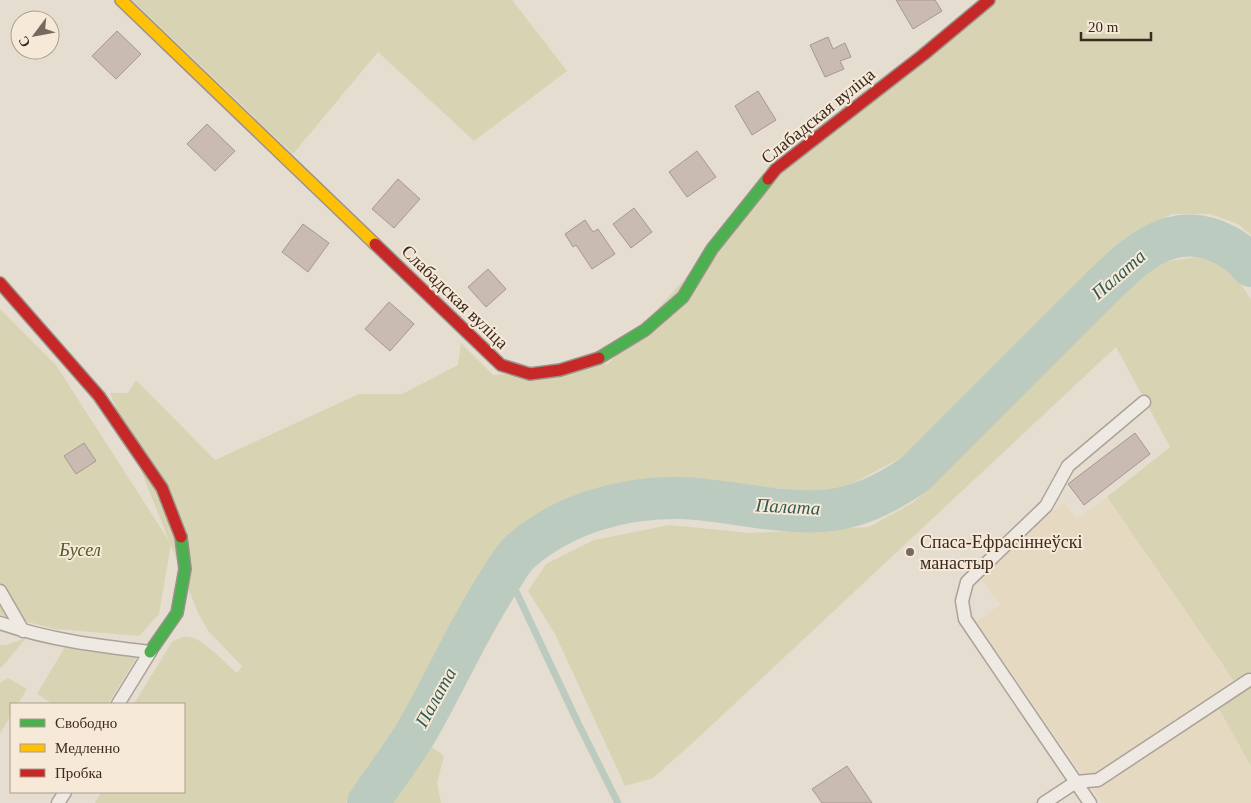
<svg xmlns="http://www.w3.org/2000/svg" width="1251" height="803" font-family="'Times New Roman',serif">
<rect width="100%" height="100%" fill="#e6ddd1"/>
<path fill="#e5d9c2" d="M1107 497 1242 694 1219 709 1251 766V803H1102L976 622 1000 605 981 579 1042 519 1065 503 1076 519Z"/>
<g fill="#d8d4b3">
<path d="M132 0H512L567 71 474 141 378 52 293 154Z"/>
<path d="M981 0H1251V235L1238 224 1210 214H1172L1140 230 1085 286 906 455 846 487 820 492 760 487 681 477 645 480 611 485 579 496 548 511 502 548 471 599 437 669 346 803H95L101 792H184V704H134L172 642C177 639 184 635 190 637 204 639 226 664 237 673L242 666 209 632 198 613 110 393H128L136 380 215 460 359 394H402L458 365 461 343 493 375 608 364 780 173Z"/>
<path d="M1204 256 1233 272 1251 299V766L1219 709 1242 693 1107 497 1170 447 1116 347 697 739 653 778 625 786 555 634 528 591 546 564 594 540 669 525 751 533 869 527 914 502 1129 284 1168 261Z"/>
<path d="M0 309 56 365 171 544 159 614 139 636 55 629 0 615Z"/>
<path d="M26 638 2 667 0 668V645H6Z"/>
<path d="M65 647 82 651 137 657 108 704H53L37 694Z"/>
<path d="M8 678 27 689 18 704H11V715L0 734V683Z"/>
<path d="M428 744 444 756 437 783 441 803H387Z"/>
</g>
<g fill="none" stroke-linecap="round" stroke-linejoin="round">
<path stroke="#bbcbbf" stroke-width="7" d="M506 570 578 723 618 803"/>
<path stroke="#bbcbbf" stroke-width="42" d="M368 803C384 779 402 756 417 731 444 684 466 634 495 588 503 576 510 561 521 551 564 514 622 497 679 498 726 499 774 514 822 511 857 509 888 493 916 473L1102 287C1133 257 1167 223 1214 240 1229 246 1242 254 1251 266"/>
</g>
<g fill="#cabbb2" stroke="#a7988f">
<path d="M896 0H935L942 11 913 29Z"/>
<path d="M117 31 141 54 116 79 92 56Z"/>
<path d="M828 37 833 49 845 43 851 57 840 61 844 69 825 77 810 45Z"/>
<path d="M758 91 776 120 752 135 735 106Z"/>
<path d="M207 124 235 151 215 171 187 144Z"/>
<path d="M697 151 716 177 687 197 669 172Z"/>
<path d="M398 179 420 199 394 228 372 209Z"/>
<path d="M634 208 652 232 631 248 613 224Z"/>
<path d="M585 220 593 232 598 229 615 254 592 269 576 245 573 247 565 234Z"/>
<path d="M303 224 329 243 308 272 282 252Z"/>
<path d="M488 269 506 289 486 307 468 287Z"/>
<path d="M389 302 414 324 390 351 365 329Z"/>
<path d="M1135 433 1150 454 1084 505 1068 484Z"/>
<path d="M84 443 96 461 76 474 64 456Z"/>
<path d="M847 766 872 803H822L812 789Z"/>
</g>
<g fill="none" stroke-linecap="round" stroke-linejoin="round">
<defs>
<g id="lane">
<path d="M0 591 23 631"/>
<path d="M0 623C49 640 99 646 150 652L118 704"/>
<path d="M58 803 65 792"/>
<path d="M1044 803 1076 782 1098 780 1249 680"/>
<path d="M1090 803 965 619 962 601 967 582 1046 506 1068 466 1144 402"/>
</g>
<g id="fast">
<path d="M599 358 645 330 683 297 712 249 768 179"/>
<path d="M150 652 177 613 185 569 181 537"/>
</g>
<path id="slow" d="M121 0 375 244"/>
<g id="jam">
<path d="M768 179 776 169 923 55 989 0"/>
<path d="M375 244 501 365 530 374 560 370 599 358"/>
<path d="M0 283 99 396 162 488 181 537"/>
</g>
</defs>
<use href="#lane" stroke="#aca299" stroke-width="15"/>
<use href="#fast" stroke="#9b928a" stroke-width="14"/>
<use href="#slow" stroke="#9b928a" stroke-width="14"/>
<use href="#jam" stroke="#9b928a" stroke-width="14"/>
<use href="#lane" stroke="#eee9e2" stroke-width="12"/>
<use href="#fast" stroke="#4caf50" stroke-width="11"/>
<use href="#slow" stroke="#ffc107" stroke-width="11"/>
<use href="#jam" stroke="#c62828" stroke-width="11"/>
</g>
<circle fill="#77695e" stroke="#f6e9d8" stroke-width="2" cx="910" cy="552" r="5"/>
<g text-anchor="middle" stroke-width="4" stroke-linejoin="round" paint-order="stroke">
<g font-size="18" fill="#3b2a20" stroke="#f6e9d8">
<text transform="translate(818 116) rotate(-39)" y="6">Слабадская вуліца</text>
<text transform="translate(455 297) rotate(44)" y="6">Слабадская вуліца</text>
</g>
<g font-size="18" fill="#3b2a20" stroke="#f6e9d8" text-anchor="start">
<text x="920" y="548">Спаса-Ефрасіннеўскі<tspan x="920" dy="21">манастыр</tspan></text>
</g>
<g font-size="18" font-style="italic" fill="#525827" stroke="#f6e9d8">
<text x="80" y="556">Бусел</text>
</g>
<g font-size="19" font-style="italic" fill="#305b52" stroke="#f6e9d8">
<text transform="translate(1118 274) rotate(-41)" y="7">Палата</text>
<text transform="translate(788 506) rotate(3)" y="7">Палата</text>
<text transform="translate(435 697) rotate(-61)" y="7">Палата</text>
</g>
</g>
<rect x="10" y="703" width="175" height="90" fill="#f6e9d8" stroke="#ab9d8e"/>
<rect x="20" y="719" width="25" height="8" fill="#4caf50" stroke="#ab9d8e"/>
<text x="55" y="728" font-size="15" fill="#3b2a20">Свободно</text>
<rect x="20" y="744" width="25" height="8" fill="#ffc107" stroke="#ab9d8e"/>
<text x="55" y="753" font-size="15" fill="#3b2a20">Медленно</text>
<rect x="20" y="769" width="25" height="8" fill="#c62828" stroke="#ab9d8e"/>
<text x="55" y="778" font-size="15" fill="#3b2a20">Пробка</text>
<g transform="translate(35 35) rotate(238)"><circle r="24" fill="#f6e9d8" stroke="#ab9d8e"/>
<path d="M0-4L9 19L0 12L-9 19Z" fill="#77695e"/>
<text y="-8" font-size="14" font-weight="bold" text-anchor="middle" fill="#3b2a20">С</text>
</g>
<path d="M1081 32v8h70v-8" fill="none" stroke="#3b2a20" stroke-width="2.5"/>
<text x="1088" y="32" font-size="15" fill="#3b2a20" stroke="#f6e9d8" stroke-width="4" paint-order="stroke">20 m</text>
</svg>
